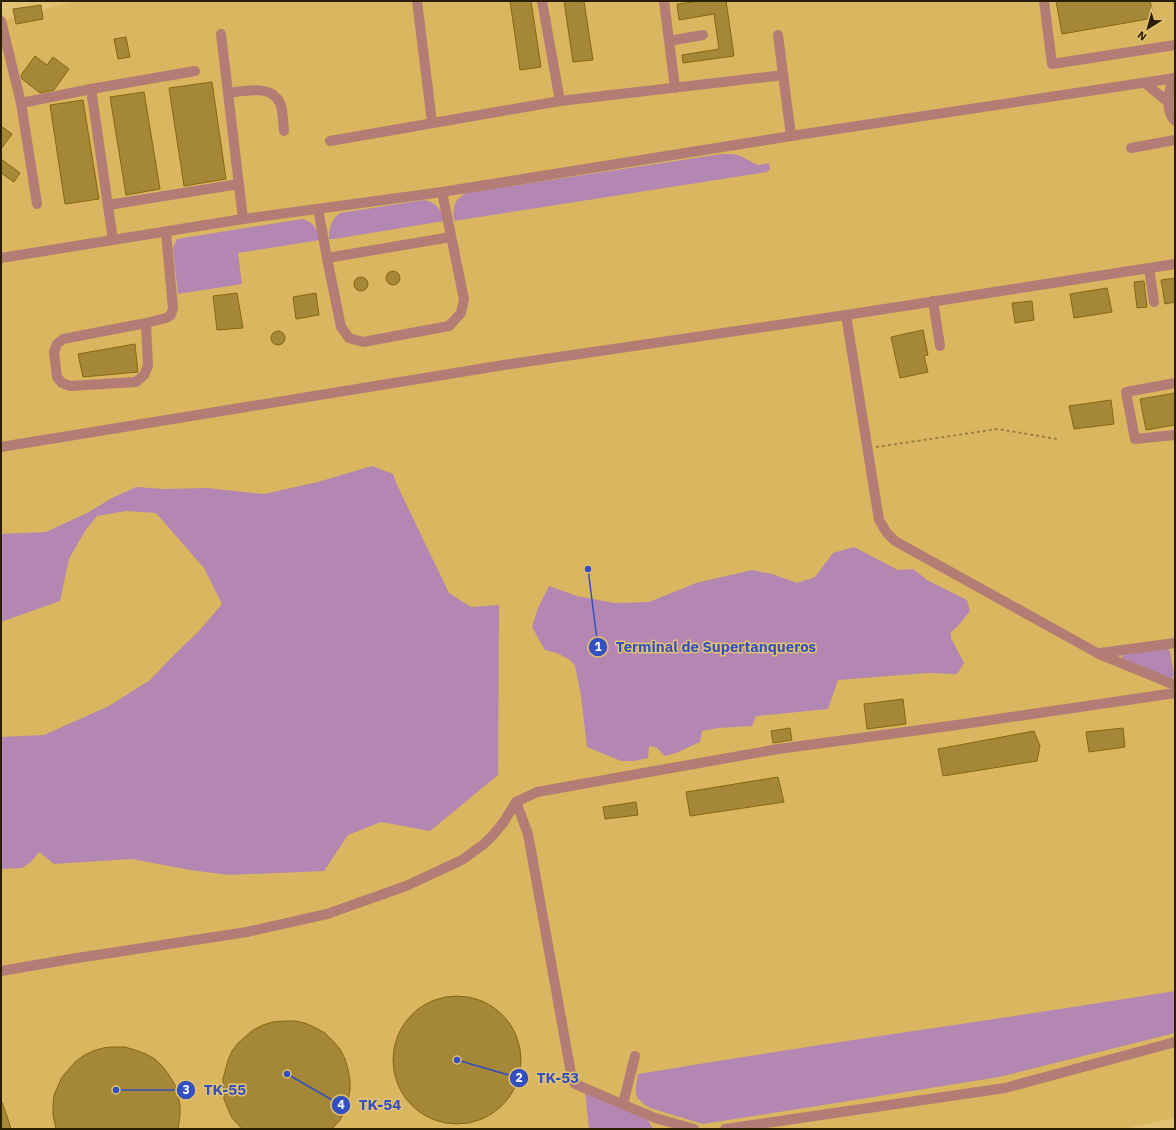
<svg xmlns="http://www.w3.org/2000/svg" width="1176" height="1130" font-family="'IBM Plex Sans',sans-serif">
<rect width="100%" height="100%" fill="#e1c173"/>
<path fill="#d9b65f" d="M75 1H1175V1117L1125 1129H1V21Z"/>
<g fill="#b387b1">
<path d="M722 154H730L738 155 758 165 769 163 770 169 767 172 454 221C452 209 454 199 466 193Z"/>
<path d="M424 200C437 203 441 209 444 221L334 239H329C329 228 331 220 340 213Z"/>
<path d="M302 219C314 222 317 229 320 240L238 253 242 284 178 294 173 248 177 239Z"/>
<path d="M372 466 393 474 397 485 449 593 471 607 499 605 498 775 430 831 381 822 348 835 324 871 229 875 190 870 132 859 54 864 39 852 31 862 22 868 1 869V737L44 735 109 706 150 680 175 654 199 631 222 604 204 568 156 513 126 511 97 516 85 531 69 559 60 601 1 622V534L46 532 87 513 112 498 136 487 164 489 207 488 264 494 318 482Z"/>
<path d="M854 547 898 570 913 569 927 580 967 600 970 611 958 626 951 632V638L964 663 957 674 927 673 838 680 828 709 756 716 752 726 718 728 702 731 700 742 676 753 665 756 656 747 649 746 648 758 634 761H621L587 747 581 696 575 666 570 660 557 653 545 650 532 627 538 608 549 586 577 596 615 603 649 602 696 583 752 570 772 574 797 583 815 577 833 553Z"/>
<path d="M1168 648 1170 652 1174 675 1172 679 1122 658V656L1124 654Z"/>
<path d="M1175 991V1033L999 1077 703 1124 650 1108C632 1097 635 1093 638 1074 817 1044 996 1020 1175 991Z"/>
<path d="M585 1091 646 1118 649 1122 653 1129H589Z"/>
</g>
<g fill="#a58738" stroke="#866810">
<path d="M510 1H531L541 67 520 70Z"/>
<path d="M564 1H584L593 60 573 62Z"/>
<path d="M699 1H726L734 56 683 63 682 55 719 49 714 14 679 20 677 4Z"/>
<path d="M1056 1H1150L1154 18 1062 34Z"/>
<path d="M41 5 43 19 16 24 13 9Z"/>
<path d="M126 37 130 57 118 59 114 39Z"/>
<path d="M35 56 47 65 53 57 69 69 54 90 40 93 22 79 21 75Z"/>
<path d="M212 82 226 179 184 186 169 88Z"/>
<path d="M144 92 160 189 126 195 110 97Z"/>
<path d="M83 100 99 199 65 204 50 105Z"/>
<path d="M1 126 12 134 1 149Z"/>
<path d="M1 159 20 173 14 182 1 173Z"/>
<circle cx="393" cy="278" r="7"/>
<circle cx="361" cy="284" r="7"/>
<path d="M1175 278V302L1165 304 1161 280Z"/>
<path d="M1144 281 1147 307 1137 308 1134 282Z"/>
<path d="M1107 288 1112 312 1074 318 1070 294Z"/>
<path d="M237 293 243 328 217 330 213 296Z"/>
<path d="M316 293 319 315 296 319 293 297Z"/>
<path d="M1032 301 1034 320 1015 323 1012 303Z"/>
<path d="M923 330 928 355 924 356 928 372 900 378 891 337Z"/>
<circle cx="278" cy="338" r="7"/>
<path d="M135 344 138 372 83 377 78 354Z"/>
<path d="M1175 393V425L1146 430 1140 399Z"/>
<path d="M1111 400 1114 424 1074 429 1069 406Z"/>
<path d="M903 699 906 724 867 729 864 704Z"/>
<path d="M790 728 792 740 773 743 771 731Z"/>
<path d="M1123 728 1125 747 1089 752 1086 732Z"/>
<path d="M1034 731 1040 746 1037 761 943 776 938 749Z"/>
<path d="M778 777 784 802 690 816 686 792Z"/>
<path d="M636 802 638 815 605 819 603 807Z"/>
<circle cx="457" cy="1060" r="64"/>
<path d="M284 1021H295L305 1023 316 1028 325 1033 333 1041 340 1049 345 1059 348 1069 350 1080V1090L348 1101 345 1111 340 1120 332 1129H242L232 1118 228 1109 224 1099 223 1079 228 1060 232 1051 238 1043 253 1030 263 1025 273 1022Z"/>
<path d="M111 1047H125L135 1050 146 1054 155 1059 163 1067 169 1075 175 1085 178 1095 180 1106V1116L178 1129H56L53 1115V1105L54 1095 62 1077 75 1062 83 1056 93 1051 103 1048Z"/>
<path d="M1 1102H2L9 1122 11 1129H1Z"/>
</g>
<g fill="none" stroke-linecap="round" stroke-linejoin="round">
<path stroke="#998146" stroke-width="2" stroke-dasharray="3 3" stroke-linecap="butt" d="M876 447 998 429 1057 439"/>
<g stroke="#b37c74" stroke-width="10">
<path d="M417 1 432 122"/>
<path d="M542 1 560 101"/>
<path d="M664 1 675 88"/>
<path d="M1044 1 1052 64 1175 45"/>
<path d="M1 21 21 103"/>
<path d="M221 34 243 219"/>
<path d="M778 35 791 136"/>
<path d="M669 41 703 35"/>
<path d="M1173 78C1169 91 1164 110 1175 121"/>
<path d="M1145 83 1169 103"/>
<path d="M91 89 195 71"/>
<path d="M228 93C244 91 271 84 280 103 283 109 283 123 284 131"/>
<path d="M330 141 560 101 783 75"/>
<path d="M1131 148 1175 140"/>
<path d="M37 204 21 103 91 89 113 240"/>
<path d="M108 205 239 184"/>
<path d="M318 209 327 258 341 327 349 338 363 342 449 326 461 313 464 299 442 192"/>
<path d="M1 258 243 219 442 192 791 136 1175 78"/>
<path d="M327 258 451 237"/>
<path d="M1149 268 1154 302"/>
<path d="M933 301 940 346"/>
<path d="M846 315 1175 264"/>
<path d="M146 323 148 366 144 375 136 382 70 386 62 383 57 377 54 352 57 344 63 339 146 323 166 318 171 315 173 308 166 232"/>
<path d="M1175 383 1126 392 1135 439 1175 435"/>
<path d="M1 447 504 365 846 315 879 520 887 533 895 541 1099 654 1175 685"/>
<path d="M1100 653 1175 643"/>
<path d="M516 802 528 834 572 1079 575 1084 655 1118 694 1129"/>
<path d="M1 971 71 959 247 932 327 914 406 886 462 860 484 844 493 835 503 823 516 802 537 792 778 749 957 725 1175 693"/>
<path d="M623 1104 635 1056"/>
<path d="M725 1129 1005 1088 1175 1042"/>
</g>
</g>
<path fill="none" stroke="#334fc0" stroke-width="1.5" d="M588 569L598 647M457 1060L519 1078M116 1090L186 1090M287 1074L341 1105"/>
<g fill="#334fc0" stroke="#e1c173" stroke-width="1.5">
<circle cx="588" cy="569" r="4"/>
<circle cx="457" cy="1060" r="4"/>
<circle cx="116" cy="1090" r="4"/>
<circle cx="287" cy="1074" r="4"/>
<circle cx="598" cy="647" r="10"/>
<circle cx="519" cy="1078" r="10"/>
<circle cx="186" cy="1090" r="10"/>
<circle cx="341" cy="1105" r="10"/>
</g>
<g font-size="12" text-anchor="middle" font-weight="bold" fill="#fff">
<text x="598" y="651">1</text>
<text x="519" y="1082">2</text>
<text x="186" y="1094">3</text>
<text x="341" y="1109">4</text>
</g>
<g font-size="15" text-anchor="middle" font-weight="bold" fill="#334fc0" stroke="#e1c173" stroke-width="3" stroke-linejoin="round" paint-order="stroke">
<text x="716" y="652">Terminal de Supertanqueros</text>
<text x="558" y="1083">TK-53</text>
<text x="225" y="1095">TK-55</text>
<text x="380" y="1110">TK-54</text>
</g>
<rect width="1176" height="1130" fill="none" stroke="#2a1e00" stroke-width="4"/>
<g transform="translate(1148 28) rotate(217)" stroke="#e1c173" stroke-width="3" paint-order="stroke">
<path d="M0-3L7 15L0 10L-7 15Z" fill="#2a1e00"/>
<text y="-6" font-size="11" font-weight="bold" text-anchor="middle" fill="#2a1e00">N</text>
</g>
</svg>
